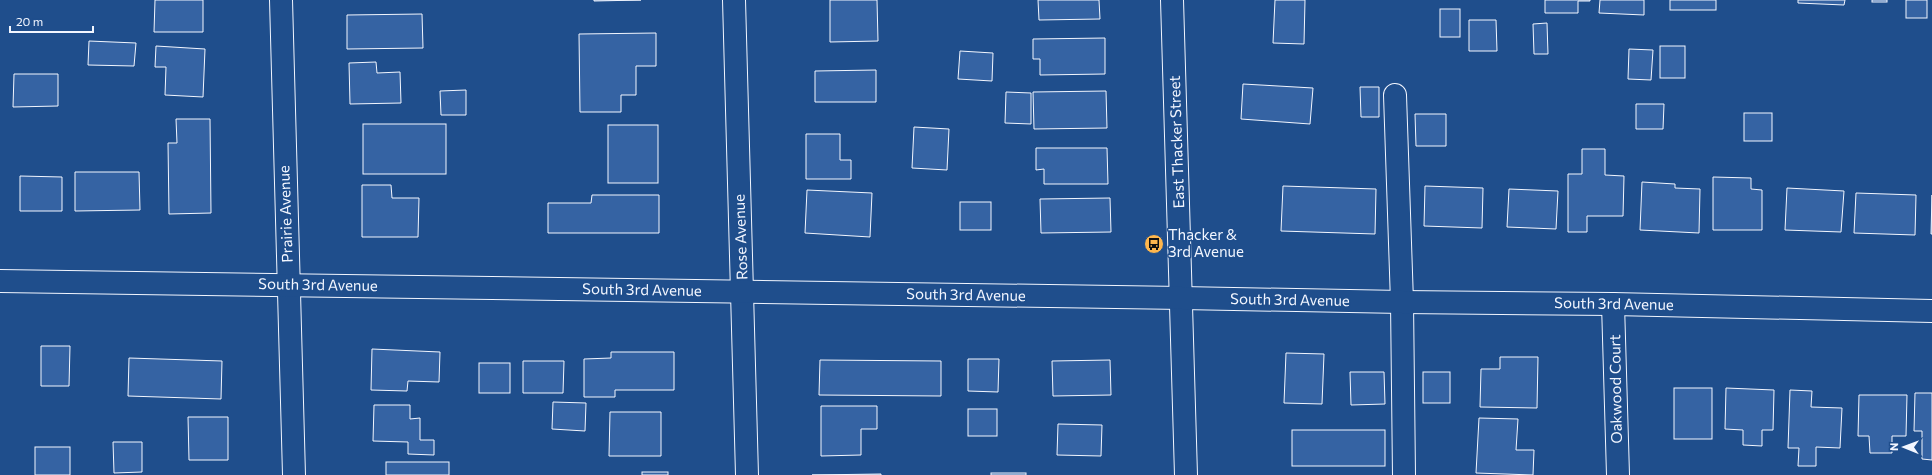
<svg xmlns="http://www.w3.org/2000/svg" width="1932" height="475" font-family="Commissioner,sans-serif">
<rect width="100%" height="100%" fill="#1f4e8c"/>
<g fill="#3563a3" stroke="#f2f6ff">
<path d="M155 0H203V32H154Z"/>
<path d="M594 0H641L594 1Z"/>
<path d="M830 0H877L878 41 830 42Z"/>
<path d="M1038 0H1099L1100 19 1039 20Z"/>
<path d="M1275 0H1305L1304 44 1273 43Z"/>
<path d="M1545 0H1590V1H1578V13H1545Z"/>
<path d="M1600 0H1644V15L1599 13Z"/>
<rect x="1670" y="0" width="46" height="10"/>
<path d="M1798 0H1845L1844 5 1798 3Z"/>
<rect x="1872" y="0" width="15" height="2"/>
<rect x="1906" y="0" width="21" height="18"/>
<rect x="1440" y="9" width="20" height="28"/>
<path d="M422 14 423 48 347 49V15Z"/>
<path d="M1469 20H1496L1497 51H1469Z"/>
<path d="M1547 23 1548 54H1534L1533 24Z"/>
<path d="M656 33V66H636V95H621V112H580L579 34Z"/>
<path d="M1105 38V74L1040 75V59H1033V39Z"/>
<path d="M89 41 136 43 134 66 88 65Z"/>
<path d="M156 46 205 49 203 97 165 95 166 67H155Z"/>
<rect x="1660" y="46" width="25" height="32"/>
<path d="M1629 49 1653 50 1651 80 1628 79Z"/>
<path d="M960 51 993 53 992 81 958 79Z"/>
<path d="M376 62 377 73 400 72 401 103 350 104 349 63Z"/>
<path d="M876 70V102H815V71Z"/>
<path d="M14 74H58V106L13 107Z"/>
<path d="M1243 84 1313 88 1310 124 1241 119Z"/>
<path d="M1360 87H1379V117H1361Z"/>
<path d="M466 90V115H441L440 91Z"/>
<path d="M1106 91 1107 128 1034 129 1033 92Z"/>
<path d="M1006 92 1031 93V124L1005 123Z"/>
<path d="M1636 104H1664L1663 129H1636Z"/>
<rect x="1744" y="113" width="28" height="28"/>
<path d="M1415 114H1446V146H1416Z"/>
<path d="M176 119H210L211 213 169 214 168 143H177Z"/>
<rect x="363" y="124" width="83" height="50"/>
<rect x="608" y="125" width="50" height="58"/>
<path d="M914 127 949 129 947 170 912 168Z"/>
<path d="M806 134H840V160H851V179H806Z"/>
<path d="M1036 148H1107L1108 184H1044V169L1036 170Z"/>
<path d="M1582 149H1605V175L1624 176 1623 216H1587V232H1568V174H1582Z"/>
<path d="M75 172H139L140 210 75 211Z"/>
<path d="M20 176 62 177V211H20Z"/>
<path d="M1713 177 1751 178V189L1762 190V230H1713Z"/>
<path d="M1642 182 1675 184V188L1700 189 1699 233 1640 230Z"/>
<path d="M362 185H391L392 198H419L418 237H362Z"/>
<path d="M1283 186 1376 189 1375 234 1281 231Z"/>
<path d="M1425 186 1483 188 1482 228 1424 226Z"/>
<path d="M1787 188 1844 191 1841 232 1785 230Z"/>
<path d="M1509 189 1558 191 1556 229 1507 227Z"/>
<path d="M807 190 872 193 870 237 805 233Z"/>
<path d="M1856 193 1916 195 1915 235 1854 233Z"/>
<path d="M592 195H659V233H548V203H591Z"/>
<path d="M1932 195V234H1931Z"/>
<path d="M1110 198 1111 232 1041 233 1040 199Z"/>
<rect x="960" y="202" width="31" height="28"/>
<path d="M41 346H70L69 386H41Z"/>
<path d="M372 349 440 352 439 382 408 381 407 391 371 390Z"/>
<path d="M611 352H674V390H615V397H584V359L611 358Z"/>
<path d="M1286 353 1324 354 1322 404 1284 403Z"/>
<path d="M1500 357H1538L1537 408 1480 407 1481 369H1500Z"/>
<path d="M129 358 222 361 221 399 128 396Z"/>
<path d="M968 359H999L998 392 968 391Z"/>
<path d="M820 360 941 361V396L819 395Z"/>
<path d="M1110 360 1111 395 1053 396 1052 361Z"/>
<path d="M523 361H564L563 393H523Z"/>
<rect x="479" y="363" width="31" height="30"/>
<path d="M1350 372H1384L1385 404 1351 405Z"/>
<rect x="1423" y="372" width="27" height="31"/>
<rect x="1674" y="388" width="38" height="51"/>
<path d="M1726 388 1774 390 1773 430H1762V446L1743 445V430L1725 429Z"/>
<path d="M1790 390 1812 391 1811 407 1842 408 1840 448 1816 447V466H1798L1799 448H1788Z"/>
<path d="M1915 393H1932V460L1922 459V431H1914Z"/>
<path d="M1859 395H1907L1906 436H1892V453H1870L1869 436H1858Z"/>
<path d="M553 402 586 403 585 431 552 429Z"/>
<path d="M374 405H410V419L420 418V440H434V455L408 454V442L373 441Z"/>
<path d="M821 406H877V429H861V455L821 456Z"/>
<rect x="968" y="409" width="29" height="27"/>
<path d="M610 412H661V456H609Z"/>
<path d="M188 417H228V460H189Z"/>
<path d="M1479 418 1518 419 1516 450H1534L1533 475 1476 473Z"/>
<path d="M1058 424 1102 425 1101 456 1057 455Z"/>
<rect x="1292" y="430" width="93" height="36"/>
<path d="M113 442H142V472L114 473Z"/>
<rect x="35" y="447" width="35" height="28"/>
<rect x="386" y="462" width="63" height="13"/>
<rect x="642" y="472" width="26" height="3"/>
<rect x="991" y="473" width="35" height="2"/>
<path d="M881 474V475H812Z"/>
</g>
<g fill="none" stroke-linecap="round" stroke-linejoin="round">
<defs>
<g id="minor">
<path d="M281 0 294 475"/>
<path d="M734 0 747 475"/>
<path d="M1172 0 1186 475"/>
<path d="M1395 95 1402 302 1404 475"/>
<path d="M0 281 1182 298 1402 302 1613 304 1932 311"/>
<path d="M1613 304 1618 475"/>
</g>
</defs>
<use href="#minor" stroke="#f2f6ff" stroke-width="24"/>
<use href="#minor" stroke="#1f4e8c" stroke-width="22"/>
</g>
<defs>
<symbol id="bus-disc" viewBox="-11 -11 22 22"><circle r="9.5" fill="#ffb74d" stroke="#1f4e8c"/><path d="M-5-6H5V4H4V6H2V4H-2V6H-4V4H-5ZM-3.5-4V0h7V-4ZM-3.5 1.2v1.5H-2V1.2ZM2 1.2v1.5H3.5V1.2Z" fill="#111"/></symbol>
</defs>
<g fill-rule="evenodd">
<use href="#bus-disc" x="1143" y="233" width="22" height="22"/>
</g>
<g text-anchor="middle" stroke-width="3" stroke-linejoin="round" paint-order="stroke">
<g font-size="15" fill="#f2f6ff" stroke="#1f4e8c">
<text transform="translate(1177 142) rotate(-92)" y="5">East Thacker Street</text>
<text transform="translate(286 214) rotate(-92)" y="5">Prairie Avenue</text>
<text transform="translate(741 237) rotate(-92)" y="5">Rose Avenue</text>
<text transform="translate(318 285) rotate(1)" y="5">South 3rd Avenue</text>
<text transform="translate(642 290) rotate(1)" y="5">South 3rd Avenue</text>
<text transform="translate(966 295) rotate(1)" y="5">South 3rd Avenue</text>
<text transform="translate(1290 300) rotate(1)" y="5">South 3rd Avenue</text>
<text transform="translate(1614 304) rotate(1)" y="5">South 3rd Avenue</text>
<text transform="translate(1616 389) rotate(-91)" y="5">Oakwood Court</text>
</g>
<g font-size="15" fill="#f2f6ff" stroke="#1f4e8c" text-anchor="start">
<text x="1168" y="240">Thacker &amp;<tspan x="1168" dy="17">3rd Avenue</tspan></text>
</g>
</g>
<g transform="translate(1904 447) rotate(271)" stroke="#1f4e8c" stroke-width="3" paint-order="stroke">
<path d="M0-3L7 15L0 10L-7 15Z" fill="#f2f6ff"/>
<text y="-6" font-size="11" font-weight="bold" text-anchor="middle" fill="#f2f6ff">N</text>
</g>
<path d="M10 26v6h83v-6" fill="none" stroke="#f2f6ff" stroke-width="2"/>
<text x="16" y="26" font-size="12" fill="#f2f6ff" stroke="#1f4e8c" stroke-width="3" paint-order="stroke">20 m</text>
</svg>
